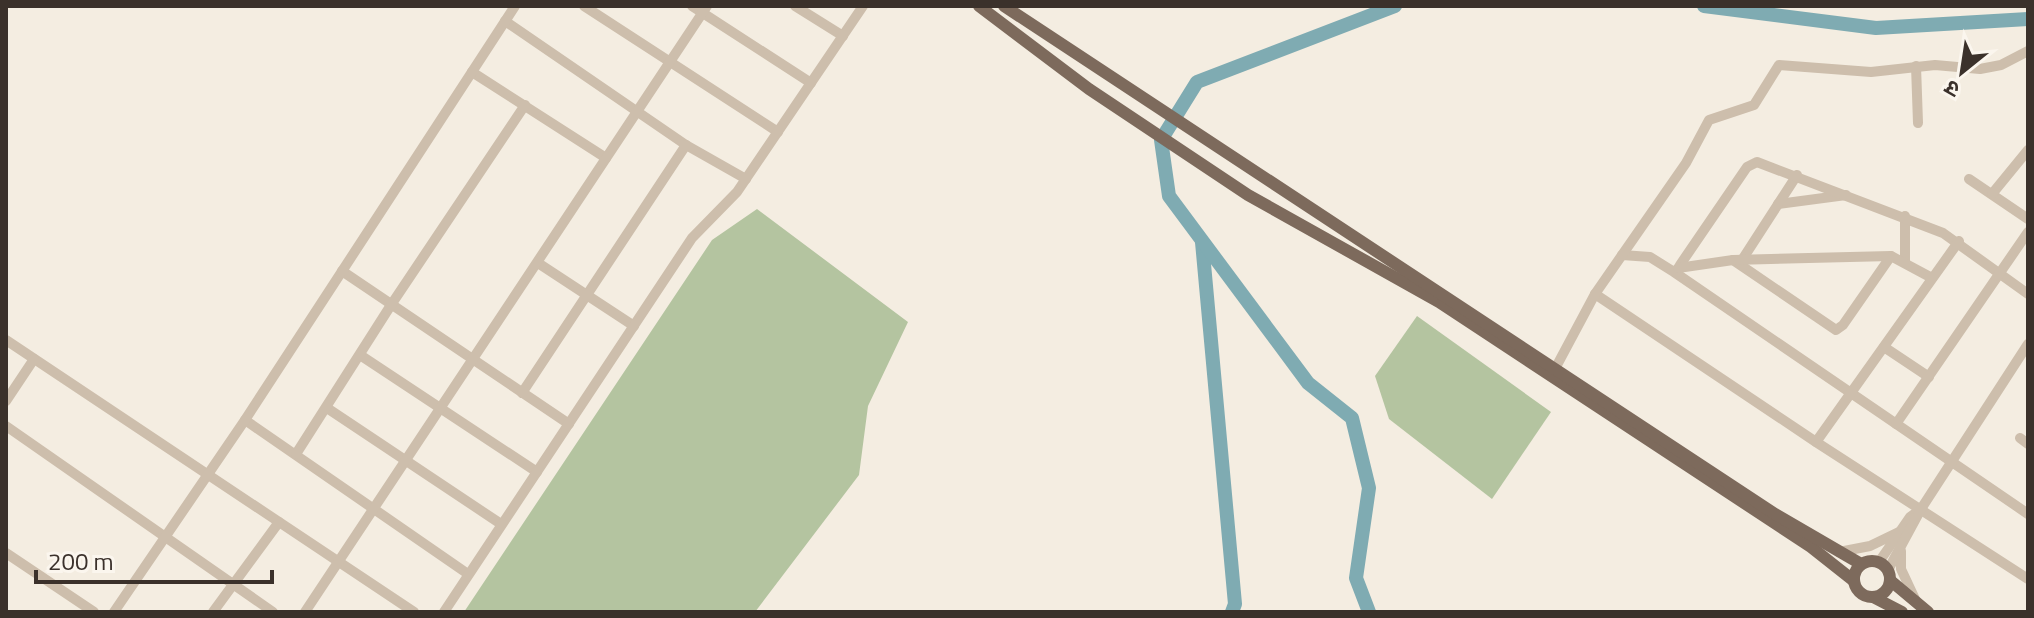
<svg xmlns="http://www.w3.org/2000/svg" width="2034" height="618" font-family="'Titillium Web','Noto Sans Devanagari',sans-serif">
<rect width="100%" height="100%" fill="#f4ede1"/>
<g fill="#b4c4a0">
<path d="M757 209 908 322 868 406 859 475 755 612H464L712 240Z"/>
<path d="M1417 316 1551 412 1492 499 1389 419 1375 376Z"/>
</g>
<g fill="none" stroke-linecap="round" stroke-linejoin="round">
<g stroke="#7fabb2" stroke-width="14">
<path d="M1704 6 1876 28 2028 19"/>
<path d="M1202 242 1235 604 1232 612"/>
<path d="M1369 612 1356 578 1369 488 1352 418 1308 383 1169 196 1161 140 1197 82 1395 6"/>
</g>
<g stroke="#cdbeac" stroke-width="10">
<path d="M584 6 778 132"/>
<path d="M692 6 811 83"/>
<path d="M795 6 843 36"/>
<path d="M505 21 686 145 746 179"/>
<path d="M1916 66 1918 123"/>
<path d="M472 72 606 158"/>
<path d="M1969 179 2028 219"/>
<path d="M1992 194 2028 150"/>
<path d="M1778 204 1846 195"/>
<path d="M1905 216V261"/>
<path d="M1622 255 1650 257 1674 272 2028 514"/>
<path d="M1733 260 1836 330 1843 325 1891 256"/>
<path d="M1742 260 1797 175"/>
<path d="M538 263 634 326"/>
<path d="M1680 265 1747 167 1757 162 1943 233 2028 294"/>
<path d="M1678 268 1733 260 1891 256 1932 278"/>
<path d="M342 271 569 424"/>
<path d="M1595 294 1816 442 2028 579"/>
<path d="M6 340 414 612"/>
<path d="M1884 347 1929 377"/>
<path d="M360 355 537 472"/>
<path d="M1556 367 1595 294 1686 163 1709 120 1754 105 1779 65 1871 72 1935 65 1980 69 2001 65 2028 51"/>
<path d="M522 393 686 145"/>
<path d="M6 401 34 359"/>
<path d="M327 408 501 524"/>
<path d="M245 420 468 574"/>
<path d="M1896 424 2028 232"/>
<path d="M6 426 273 612"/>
<path d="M2020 438 2028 444"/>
<path d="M1816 442 1959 241"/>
<path d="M296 454 391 305 525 105"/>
<path d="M1901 551V569L1915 599"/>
<path d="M1839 552 1870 546 1899 532"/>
<path d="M6 553 94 612"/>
<path d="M1879 562 1910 517 1921 509"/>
<path d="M1888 570 1921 509 2028 344"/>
<path d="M114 612 245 420 515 6"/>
<path d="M213 612 279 522"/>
<path d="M305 612 707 6"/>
<path d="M444 612 692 238 737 192 863 6"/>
</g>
<g stroke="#7d6a5c" stroke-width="12">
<path d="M979 6 1089 89 1248 195 1439 302 1811 547 1854 581"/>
<path d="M1004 6 1775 514 1861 564"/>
<circle cx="1872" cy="579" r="18"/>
<path d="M1891 581 1928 612"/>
<path d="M1875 598 1902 612"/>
</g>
</g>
<rect width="2034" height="618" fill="none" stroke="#3b312b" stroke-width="16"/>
<g transform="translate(1962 72) rotate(210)" stroke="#fbf6ee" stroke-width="6" paint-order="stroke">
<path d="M0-6L14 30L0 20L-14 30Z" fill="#3b312b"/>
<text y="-12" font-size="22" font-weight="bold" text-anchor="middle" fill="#3b312b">उ</text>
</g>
<path d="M36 570v12h236v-12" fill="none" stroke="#3b312b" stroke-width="4"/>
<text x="48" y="570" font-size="24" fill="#3b312b" stroke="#fbf6ee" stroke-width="6" paint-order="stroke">200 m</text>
</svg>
